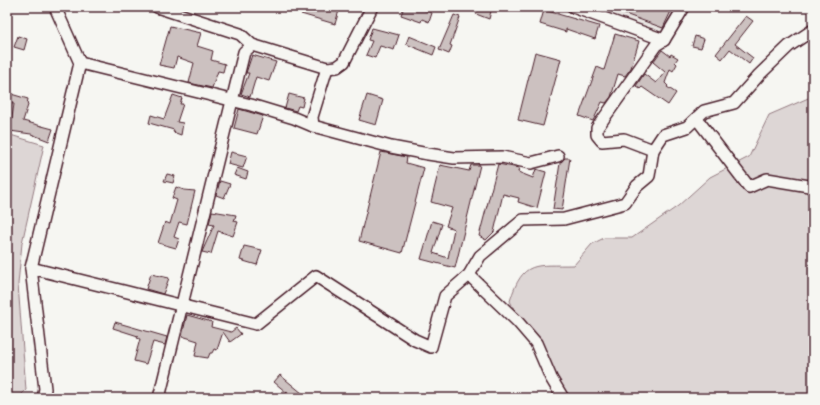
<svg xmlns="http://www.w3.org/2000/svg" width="820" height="405" font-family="'Patrick Hand',sans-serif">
<rect width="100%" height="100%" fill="#f6f6f2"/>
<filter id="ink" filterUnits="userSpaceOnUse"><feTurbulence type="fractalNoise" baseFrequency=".025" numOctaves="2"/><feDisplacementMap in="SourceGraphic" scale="8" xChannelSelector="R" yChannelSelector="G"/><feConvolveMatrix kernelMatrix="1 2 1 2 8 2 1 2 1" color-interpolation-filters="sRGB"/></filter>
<g filter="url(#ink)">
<path fill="#e9e6e3" d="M584 7H680L662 36Z"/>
<g fill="#ddd6d5" stroke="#947a80">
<path d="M813 96V398H559L510 301C523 259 535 266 574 265L592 244 604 238H632L678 206 710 177 749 157 769 115Z"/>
<path d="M7 134 44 145 22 243 18 284 26 390 18 398H7Z"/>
</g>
<g fill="#ccc1c0" stroke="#4a1f2b">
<path d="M304 7H340L335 24 301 14Z"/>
<path d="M404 7H418L432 13 429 22 422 19 421 22 401 15Z"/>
<path d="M479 7H492L489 19 476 14Z"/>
<path d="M606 7H673L663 28Z"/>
<path d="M544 10 599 26 595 39 566 29V32L540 24Z"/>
<path d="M454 15 460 17 450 45 452 46 449 54 439 50Z"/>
<path d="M746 16 753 21 735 44 753 58 749 64 730 49 722 59 716 54Z"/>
<path d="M170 26 201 33 197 46 213 51 211 60 225 64 223 72 218 71 212 88 189 83 194 63 177 57 174 68 159 65Z"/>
<path d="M372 28 399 35 394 50 380 46 375 58 366 55 372 41 368 40Z"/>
<path d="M615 34 639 41 631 68 625 76 618 74 611 97 606 103 602 102 593 121 579 116 597 67 604 70Z"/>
<path d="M18 36 27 39 24 50 14 47Z"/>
<path d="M409 36 436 47 433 55 406 44Z"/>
<path d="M695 36 704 39 701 48 692 46Z"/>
<path d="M662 50 670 56 671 54 678 58 675 62 677 64 673 71 670 69 665 83 668 86 667 87 676 93 668 105 642 87 640 89 636 86 644 74 656 83 665 72 653 62Z"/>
<path d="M535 52 561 59 543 126 518 120Z"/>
<path d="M252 55 276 62 269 81 256 77 250 97 241 94 249 73H246Z"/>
<path d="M11 94 28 99 27 104 28 105 23 121 53 129 49 141 31 134 10 131 14 104 8 103Z"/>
<path d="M289 94 304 98 302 107 298 106 296 111 285 108Z"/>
<path d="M173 95 182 98 180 104H183L177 122 183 123 181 135 173 132 174 130 149 123 151 115 164 119Z"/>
<path d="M367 95 383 100 376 125 359 120Z"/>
<path d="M239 109 263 116 257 134 234 128Z"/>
<path d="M231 152 247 156 243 168 228 164Z"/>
<path d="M381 152 407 157 406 163 424 168 402 253 359 241Z"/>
<path d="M565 158H570L562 210 553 209 560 163Z"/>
<path d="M498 164 519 168 518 172 533 178 536 169 546 172 537 208 518 202 519 198 503 194 494 232 486 240 479 236Z"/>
<path d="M440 165 469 171 471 165H480L455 268 421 259 432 221 442 224 433 253 448 258 454 229 446 226 452 208 431 202Z"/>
<path d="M237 168 248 172 246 179 234 175Z"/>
<path d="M167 174 175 176 173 183 164 181Z"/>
<path d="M220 181 230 184 224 198 216 195Z"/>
<path d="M176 187 184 190 195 191 187 224 179 222 174 237 179 239 176 248 158 243 165 222 170 224 177 200 172 198Z"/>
<path d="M212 211 236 215 234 221 238 222 233 236 218 231 211 254 202 252 214 225 209 224Z"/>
<path d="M244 246 262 250 257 265 240 260Z"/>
<path d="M151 274 169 278 163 294 146 289Z"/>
<path d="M187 315 212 322 211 327 231 332 236 328 241 334 230 342 223 332 217 350 214 349 212 353H210L208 358 195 356 198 341 182 336Z"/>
<path d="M115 322 167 337 165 345 153 342 146 364 134 361 140 339 137 338 138 336 113 328Z"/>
<path d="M280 375 308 398H293L274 382Z"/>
</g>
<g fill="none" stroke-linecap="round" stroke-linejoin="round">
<defs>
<g id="minor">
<path d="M157 7 240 34 252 45 327 68 337 67 344 62 372 7"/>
<path d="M573 7 664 40"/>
<path d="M80 63 251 105 294 118 313 126 391 147 428 154 454 158 502 157 531 163 558 156"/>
<path d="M697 119 749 187 767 179 809 186 813 189"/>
<path d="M313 126 312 117 327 68"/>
<path d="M653 150 624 139 602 141 597 135V128L656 45 664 40 684 7"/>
<path d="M31 268 256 324 316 276 415 340 431 347 445 296 469 275 480 256 523 220 564 219 625 203 637 186 649 176 653 150 663 135 687 127 704 111 734 103 759 75 789 46 813 30"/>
<path d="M469 275 517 321 536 343 551 378 563 398"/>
<path d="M43 398 45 389 31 268 80 63 55 7"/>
<path d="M159 398 244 52 252 45"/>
</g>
</defs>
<use href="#minor" stroke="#4a1f2b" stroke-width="14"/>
<use href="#minor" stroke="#f6f6f2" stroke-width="11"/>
</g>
</g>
<rect width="820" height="405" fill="none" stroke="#f6f6f2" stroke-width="24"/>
<rect x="12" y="12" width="796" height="381" fill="none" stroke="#4a1f2b" stroke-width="1.5" filter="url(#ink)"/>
</svg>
